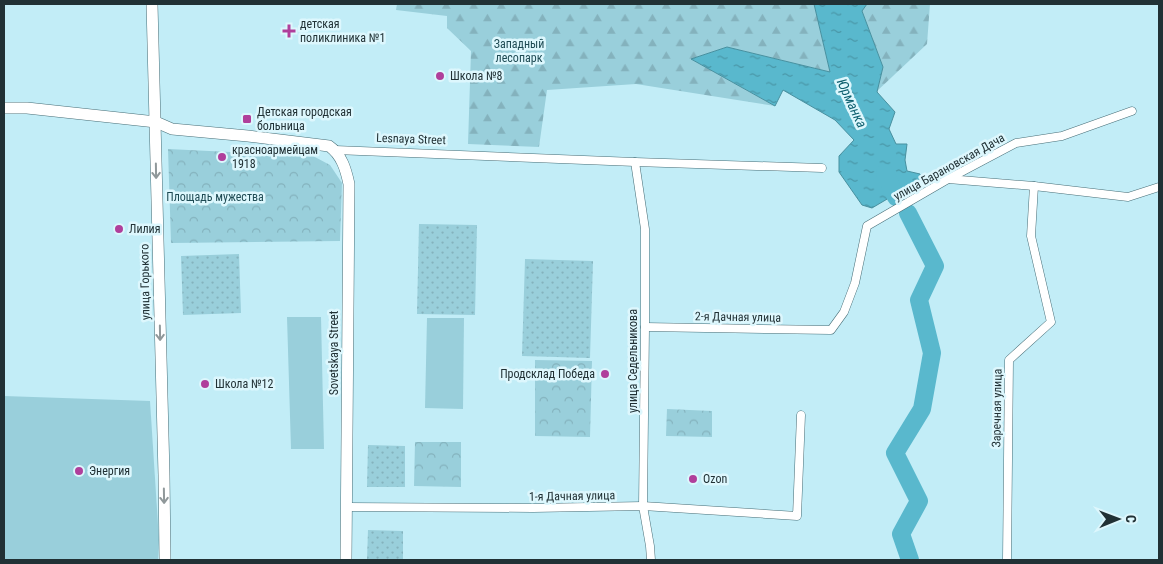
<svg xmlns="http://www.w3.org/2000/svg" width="1163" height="564" font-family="'Roboto Condensed',sans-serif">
<defs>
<pattern id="grass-dots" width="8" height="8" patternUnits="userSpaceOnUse" patternTransform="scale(1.25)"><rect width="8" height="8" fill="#99cfdb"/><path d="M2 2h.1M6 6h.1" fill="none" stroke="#84b2bd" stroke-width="1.8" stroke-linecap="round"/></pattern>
<pattern id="forest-firs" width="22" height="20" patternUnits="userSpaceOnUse" patternTransform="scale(1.25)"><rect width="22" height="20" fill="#99cfdb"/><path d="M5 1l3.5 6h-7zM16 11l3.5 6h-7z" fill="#84b2bd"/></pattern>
<pattern id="park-crowns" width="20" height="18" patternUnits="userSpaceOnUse" patternTransform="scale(1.25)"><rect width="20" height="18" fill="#99cfdb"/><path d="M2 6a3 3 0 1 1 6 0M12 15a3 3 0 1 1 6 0" fill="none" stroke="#84b2bd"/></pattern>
<pattern id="water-ripples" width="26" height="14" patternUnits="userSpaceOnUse" patternTransform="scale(1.25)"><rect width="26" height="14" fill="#59b8cd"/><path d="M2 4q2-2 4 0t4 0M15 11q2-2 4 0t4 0" fill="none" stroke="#4996a7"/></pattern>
</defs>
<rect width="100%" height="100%" fill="#c2edf7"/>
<g fill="url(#grass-dots)">
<path d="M419 224 477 225 475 315 417 314Z"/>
<path d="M239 254 241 313 183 315 181 256Z"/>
<path d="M525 259 593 261 590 358 522 356Z"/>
<path d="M368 445 405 446V487H367Z"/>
<path d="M368 530 403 531V560H367Z"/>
</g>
<g fill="url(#forest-firs)">
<path d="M397 4H814L830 72 727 47 691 59 775 106 636 84 547 90 539 147 468 144 471 51 447 28V16L396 10Z"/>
<path d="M867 4H930L927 44 876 92 883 67 862 11Z"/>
</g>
<g fill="url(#park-crowns)">
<path d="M168 149 313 156 330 165 342 183 340 241 171 243Z"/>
<path d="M535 360 592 361 590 437 535 436Z"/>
<path d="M667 409 712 411V437L666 436Z"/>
<path d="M415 442H461V487L414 486Z"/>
</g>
<g fill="#99cfdb">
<path d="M287 317H321L324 449H291Z"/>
<path d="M427 318H464L463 409 425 408Z"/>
<path d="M4 396 150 401 159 540 158 560H4Z"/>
</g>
<path fill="url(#water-ripples)" stroke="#48909f" d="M814 4H867L862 11 883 67 877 92 895 112 889 129 896 144H907L905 160 907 171 920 174 921 179 872 208 862 205 839 172V156L854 140 835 120 783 90 775 106 691 59 727 47 830 72Z"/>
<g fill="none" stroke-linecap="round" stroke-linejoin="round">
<g stroke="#59b8cd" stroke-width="18">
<path d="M885 173 896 197"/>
<path d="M908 213 935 266 919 300 932 353 922 409 895 453 919 501 901 534 910 560"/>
</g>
<defs>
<g id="street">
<path d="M335 150 635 162 822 168"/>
<path d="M635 162 645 229V327L643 506 650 546 651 560"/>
<path d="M948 179 1034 186 1128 197 1159 187"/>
<path d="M645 327 831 330 844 312 855 283 867 226 948 179 1016 143 1062 136 1132 111"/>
<path d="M347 507 533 508 643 506 797 516 801 415"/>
<path d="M1007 560 1009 360 1051 322 1031 236 1034 186"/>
</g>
<g id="secondary">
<path d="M152 4 164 475 165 560"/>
<path d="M4 108H27L156 122 172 129 248 136 329 146C342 155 346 170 349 184L346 560"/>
</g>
</defs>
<use href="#street" stroke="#476e77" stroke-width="9"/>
<use href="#secondary" stroke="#476e77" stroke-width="12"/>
<use href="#street" stroke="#fff" stroke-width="8"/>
<use href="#secondary" stroke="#fff" stroke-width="11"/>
</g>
<defs><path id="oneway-shaft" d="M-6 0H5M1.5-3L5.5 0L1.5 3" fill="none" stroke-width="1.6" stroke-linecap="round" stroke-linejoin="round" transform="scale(1.25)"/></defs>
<g stroke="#90989a">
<use href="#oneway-shaft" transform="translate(156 171) rotate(89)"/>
<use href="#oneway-shaft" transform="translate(160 333) rotate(89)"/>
<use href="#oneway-shaft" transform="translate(164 496) rotate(89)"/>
</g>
<g fill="#b03f9b" stroke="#ddf7fd" stroke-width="2">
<path d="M286.5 23.5h5v5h5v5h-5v5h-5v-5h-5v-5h5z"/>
<circle cx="440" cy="76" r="5"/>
<rect x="242" y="114" width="10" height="10" rx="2.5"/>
<circle cx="222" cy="157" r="5"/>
<circle cx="119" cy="229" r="5"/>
<circle cx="605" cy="374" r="5"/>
<circle cx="205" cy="384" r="5"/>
<circle cx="79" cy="471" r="5"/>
<circle cx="693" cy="479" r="5"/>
</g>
<g text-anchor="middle" stroke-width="5" stroke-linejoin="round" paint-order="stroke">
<g font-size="12" fill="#213135" stroke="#ddf7fd" text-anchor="start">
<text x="300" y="28">детская<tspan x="300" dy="14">поликлиника №1</tspan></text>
<text x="450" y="80">Школа №8</text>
<text x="257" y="116">Детская городская<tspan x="257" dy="14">больница</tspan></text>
<text x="232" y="154">красноармейцам<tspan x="232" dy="14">1918</tspan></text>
<text x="129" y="233">Лилия</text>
<text x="595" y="378" text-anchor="end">Продсклад Победа</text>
<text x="215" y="388">Школа №12</text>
<text x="89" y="475">Энергия</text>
<text x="703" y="483">Ozon</text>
</g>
<g font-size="12" fill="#1e4a53" stroke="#ddf7fd">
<text x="519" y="48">Западный<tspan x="519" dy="14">лесопарк</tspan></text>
<text x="215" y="201">Площадь мужества</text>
</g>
<g font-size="12" fill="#213135" stroke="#ddf7fd">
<text transform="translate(411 139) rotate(2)" y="4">Lesnaya Street</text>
<text transform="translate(949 167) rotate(-29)" y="4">улица Барановская Дача</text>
<text transform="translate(145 282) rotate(-91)" y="4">улица Горького</text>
<text transform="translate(738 317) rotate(1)" y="4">2-я Дачная улица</text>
<text transform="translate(334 353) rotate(-90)" y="4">Sovetskaya Street</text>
<text transform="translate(633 361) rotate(-90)" y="4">улица Седельникова</text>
<text transform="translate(997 408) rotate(-89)" y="4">Заречная улица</text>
<text transform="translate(572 496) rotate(-1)" y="4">1-я Дачная улица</text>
</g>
<g font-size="14" font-style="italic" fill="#0d5f6e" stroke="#ddf7fd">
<text transform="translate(852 103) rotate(65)" y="5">Юрманка</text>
</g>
</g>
<rect width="1163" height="564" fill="none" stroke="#213135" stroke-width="10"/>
<g transform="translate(1118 519) rotate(89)" stroke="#ddf7fd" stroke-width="4" paint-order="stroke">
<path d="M0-4L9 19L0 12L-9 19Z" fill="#213135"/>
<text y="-8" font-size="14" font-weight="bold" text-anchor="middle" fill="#213135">С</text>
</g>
</svg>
